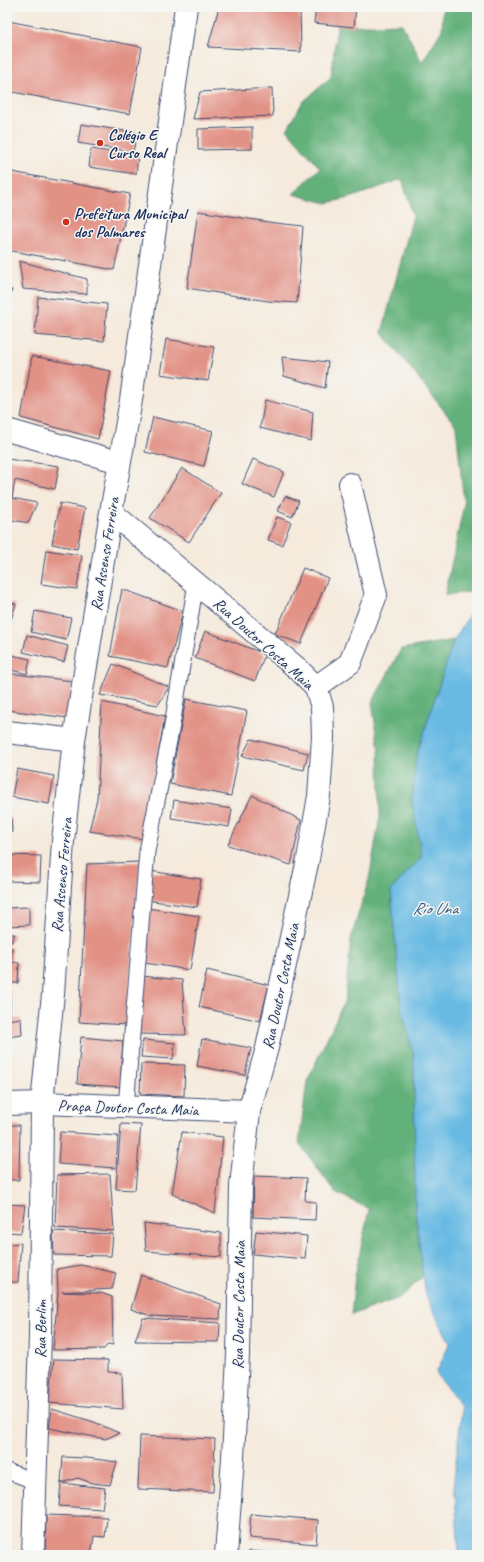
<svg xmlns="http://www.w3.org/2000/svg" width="484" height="1562" font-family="Caveat,sans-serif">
<rect width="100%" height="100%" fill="#f6f6f2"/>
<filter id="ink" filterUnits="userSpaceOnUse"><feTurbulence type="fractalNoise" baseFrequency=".025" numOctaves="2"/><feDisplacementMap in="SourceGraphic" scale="8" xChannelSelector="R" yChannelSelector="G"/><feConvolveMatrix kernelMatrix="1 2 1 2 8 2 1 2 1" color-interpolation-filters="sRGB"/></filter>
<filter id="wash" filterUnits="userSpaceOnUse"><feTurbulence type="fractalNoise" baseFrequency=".012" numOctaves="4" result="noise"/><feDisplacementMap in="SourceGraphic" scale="16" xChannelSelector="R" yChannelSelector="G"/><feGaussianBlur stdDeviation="0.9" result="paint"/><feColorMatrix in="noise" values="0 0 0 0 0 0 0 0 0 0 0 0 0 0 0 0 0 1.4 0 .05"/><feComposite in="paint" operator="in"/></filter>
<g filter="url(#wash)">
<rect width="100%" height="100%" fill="#f5eadc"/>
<g fill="#64b17a" stroke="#40706c">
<path d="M443 7H477V591L445 595 464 504 456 426 382 332 413 216 402 179 350 198 327 203 293 194 320 168 287 130 302 103 331 77 337 26 402 24 422 62 442 30Z"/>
<path d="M454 640 416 757 413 802 422 857 391 890 401 1006 414 1056 415 1209 423 1276 402 1297 351 1315 355 1276 369 1209 335 1192 299 1143 307 1081 345 1000 351 938 369 879 380 817 379 749 372 703 401 649Z"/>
</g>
<path fill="#67bae3" stroke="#4174a0" d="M477 602V1555H459L454 1478 462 1408 436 1373 450 1343 426 1296 423 1276 415 1209 414 1056 401 1006 391 890 422 857 412 802 416 757 454 640Z"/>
<g id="blocks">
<g fill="#e29185">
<path d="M219 7H300L301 52 208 47Z"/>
<path d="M316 7H356L354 27 314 23Z"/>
<path d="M8 21 142 47 130 114 7 91Z"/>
<path d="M272 88 273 116 193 119 200 92Z"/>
<path d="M81 124 137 133 133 152 78 143Z"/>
<path d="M252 127V149L198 150V129Z"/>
<path d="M91 149 138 156 136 174 89 167Z"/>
<path d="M7 171 130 194 114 270 7 250Z"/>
<path d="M198 211 275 223 303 226 297 303 268 301 187 288Z"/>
<path d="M19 261 87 279V294L23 289Z"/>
<path d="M7 289 12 290 7 304Z"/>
<path d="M38 297 107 304 104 341 35 335Z"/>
<path d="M166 339 214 347 208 381 160 374Z"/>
<path d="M32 356 111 371 98 439 21 418Z"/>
<path d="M282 357 328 362 325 388 284 376Z"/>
<path d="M265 400 313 412 311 441 260 428Z"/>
<path d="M153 417 213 431 204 466 145 452Z"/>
<path d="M7 459 59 466 55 489 15 480 12 498 37 503 28 523 7 519Z"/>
<path d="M253 459 284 472 274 497 242 484Z"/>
<path d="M182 468 221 493 189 542 150 518Z"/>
<path d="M285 496 299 501 292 517 278 511Z"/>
<path d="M60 503 85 508 77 549 52 544Z"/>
<path d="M277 517 291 522 282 545 268 540Z"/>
<path d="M46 550 82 555 77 589 41 584Z"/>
<path d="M303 568 328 578 301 644 275 634Z"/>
<path d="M122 589 183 611 168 668 110 656Z"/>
<path d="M7 602 16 604 9 626H7Z"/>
<path d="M35 611 71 618 66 640 31 632Z"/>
<path d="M205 631 265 654 255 681 195 658Z"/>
<path d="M27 635 68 646 64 662 23 652Z"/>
<path d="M7 654 30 659 27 674 7 669Z"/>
<path d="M113 664 169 687 158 705 100 695Z"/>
<path d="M7 673 73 681 68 718 7 710Z"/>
<path d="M186 699 247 711 231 796 170 784Z"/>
<path d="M102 702 165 716 143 839 89 831 97 799Z"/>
<path d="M251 739 308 753 304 770 242 756Z"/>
<path d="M17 769 54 776 49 804 12 797Z"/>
<path d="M252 795 301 820 291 865 228 845Z"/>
<path d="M174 800 232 809 229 827 171 818Z"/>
<path d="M7 817H11L12 832 7 834Z"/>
<path d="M7 855 41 856 40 882 7 881Z"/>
<path d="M140 862 126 1025 79 1022 87 864Z"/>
<path d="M150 871 201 879 197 907 146 900Z"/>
<path d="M29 907V925L7 926V908Z"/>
<path d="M147 908 199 916 190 970 138 962Z"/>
<path d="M7 934H15L10 944H7Z"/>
<path d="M7 947 12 948 11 962 19 963 18 983H7Z"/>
<path d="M207 970 269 985 260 1021 199 1007Z"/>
<path d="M141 976 182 980 186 1035 138 1034Z"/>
<rect x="7" y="989" width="3" height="25"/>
<path d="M21 1018 22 1035 7 1037V1020Z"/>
<path d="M81 1037 123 1041 120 1087 77 1084Z"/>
<path d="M202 1039 251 1048 245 1075 197 1066Z"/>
<path d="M143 1040 175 1043 173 1059 141 1057Z"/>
<path d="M141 1064 185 1065 184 1096 140 1094Z"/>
<path d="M121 1124 141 1125 135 1190 116 1189Z"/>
<path d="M7 1125H20L19 1180H7Z"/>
<path d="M60 1132 118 1136 116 1168 58 1164Z"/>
<path d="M182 1132 223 1137 215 1213 172 1194Z"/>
<path d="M110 1174 114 1231 55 1228 57 1175Z"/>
<path d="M254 1176 306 1178 305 1201 316 1202 315 1220 253 1217Z"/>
<path d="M7 1204 25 1205 21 1233 7 1232Z"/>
<path d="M144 1223 221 1233V1257L146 1251Z"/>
<path d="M53 1231 113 1234 111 1256 54 1255Z"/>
<path d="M256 1231 307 1236 305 1259 253 1254Z"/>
<path d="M21 1243 18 1282H7V1244Z"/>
<path d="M81 1265 116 1273 112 1289 62 1292 101 1293 112 1297 113 1345 108 1344 104 1349 53 1350 58 1292 57 1269Z"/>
<path d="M141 1275 221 1304 220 1319 151 1316 131 1309Z"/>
<path d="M143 1318 220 1323 219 1342 135 1341Z"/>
<path d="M54 1359 108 1360V1372L122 1373 123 1409 49 1403Z"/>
<path d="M52 1409 94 1422 119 1433 105 1439 49 1428Z"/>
<path d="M140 1436 215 1439 213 1492 138 1489Z"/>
<path d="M63 1457 87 1458 117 1462 110 1485 92 1483 78 1478 61 1483Z"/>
<path d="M61 1483 105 1488 102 1509 59 1506Z"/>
<path d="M251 1514 318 1520 316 1544 249 1538Z"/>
<path d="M46 1515 107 1517 105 1537 94 1536 91 1555H45Z"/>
<path d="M249 1551 289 1554V1555H248Z"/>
</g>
</g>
</g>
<g filter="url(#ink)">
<use href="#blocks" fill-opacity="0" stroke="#3c4b71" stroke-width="1"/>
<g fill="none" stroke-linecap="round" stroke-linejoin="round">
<defs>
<g id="service">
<path d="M126 1107 147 851 171 731 196 583"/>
<path d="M7 1471 34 1481"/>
</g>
<g id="minor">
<path d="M7 430 119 462"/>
<path d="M111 512 298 669 316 687 322 707 323 737 319 796 308 859 267 1048 249 1111 241 1186 238 1355 233 1458 226 1555"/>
<path d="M316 687 350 663 376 595 350 484"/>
<path d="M7 1104 42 1103 249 1111"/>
<path d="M33 1555 40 1336 42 1103 53 994 63 841 74 740 111 512 131 400 186 7"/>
</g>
<path id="tertiary" d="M7 732 74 740"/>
</defs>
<use href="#service" stroke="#3c4b71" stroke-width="17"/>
<use href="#minor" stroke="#3c4b71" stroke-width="24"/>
<use href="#tertiary" stroke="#3c4b71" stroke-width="24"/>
<use href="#service" stroke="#fff" stroke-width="15"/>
<use href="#minor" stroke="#fff" stroke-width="22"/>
<use href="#tertiary" stroke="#fff" stroke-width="22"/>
</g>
</g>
<g fill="#c8321e" stroke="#f6f6f2" stroke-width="1.5">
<circle cx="100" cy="143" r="4"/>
<circle cx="66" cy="222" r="4"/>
</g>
<g text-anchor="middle" stroke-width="3" stroke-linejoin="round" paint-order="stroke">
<g font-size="16" font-weight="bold" fill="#1b2f5e" stroke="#f6f6f2" text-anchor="start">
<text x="108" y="140">Colégio E<tspan x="108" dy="18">Curso Real</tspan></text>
<text x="74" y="219">Prefeitura Municipal<tspan x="74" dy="18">dos Palmares</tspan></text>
</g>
<g font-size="16" fill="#1b2f5e" stroke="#f6f6f2">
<text transform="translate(104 554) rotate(-81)" y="6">Rua Ascenso Ferreira</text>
<text transform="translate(264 643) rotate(42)" y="6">Rua Doutor Costa Maia</text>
<text transform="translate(61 875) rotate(-85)" y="6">Rua Ascenso Ferreira</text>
<text transform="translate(280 986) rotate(-78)" y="6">Rua Doutor Costa Maia</text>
<text transform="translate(128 1107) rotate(2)" y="6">Praça Doutor Costa Maia</text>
<text transform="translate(238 1305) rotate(-89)" y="6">Rua Doutor Costa Maia</text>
<text transform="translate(40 1329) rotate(-89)" y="6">Rua Berlim</text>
</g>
<g font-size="17" font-style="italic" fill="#325986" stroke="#f6f6f2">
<text x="435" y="914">Rio Una</text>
</g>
</g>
<rect width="484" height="1562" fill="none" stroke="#f6f6f2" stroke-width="24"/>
</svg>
